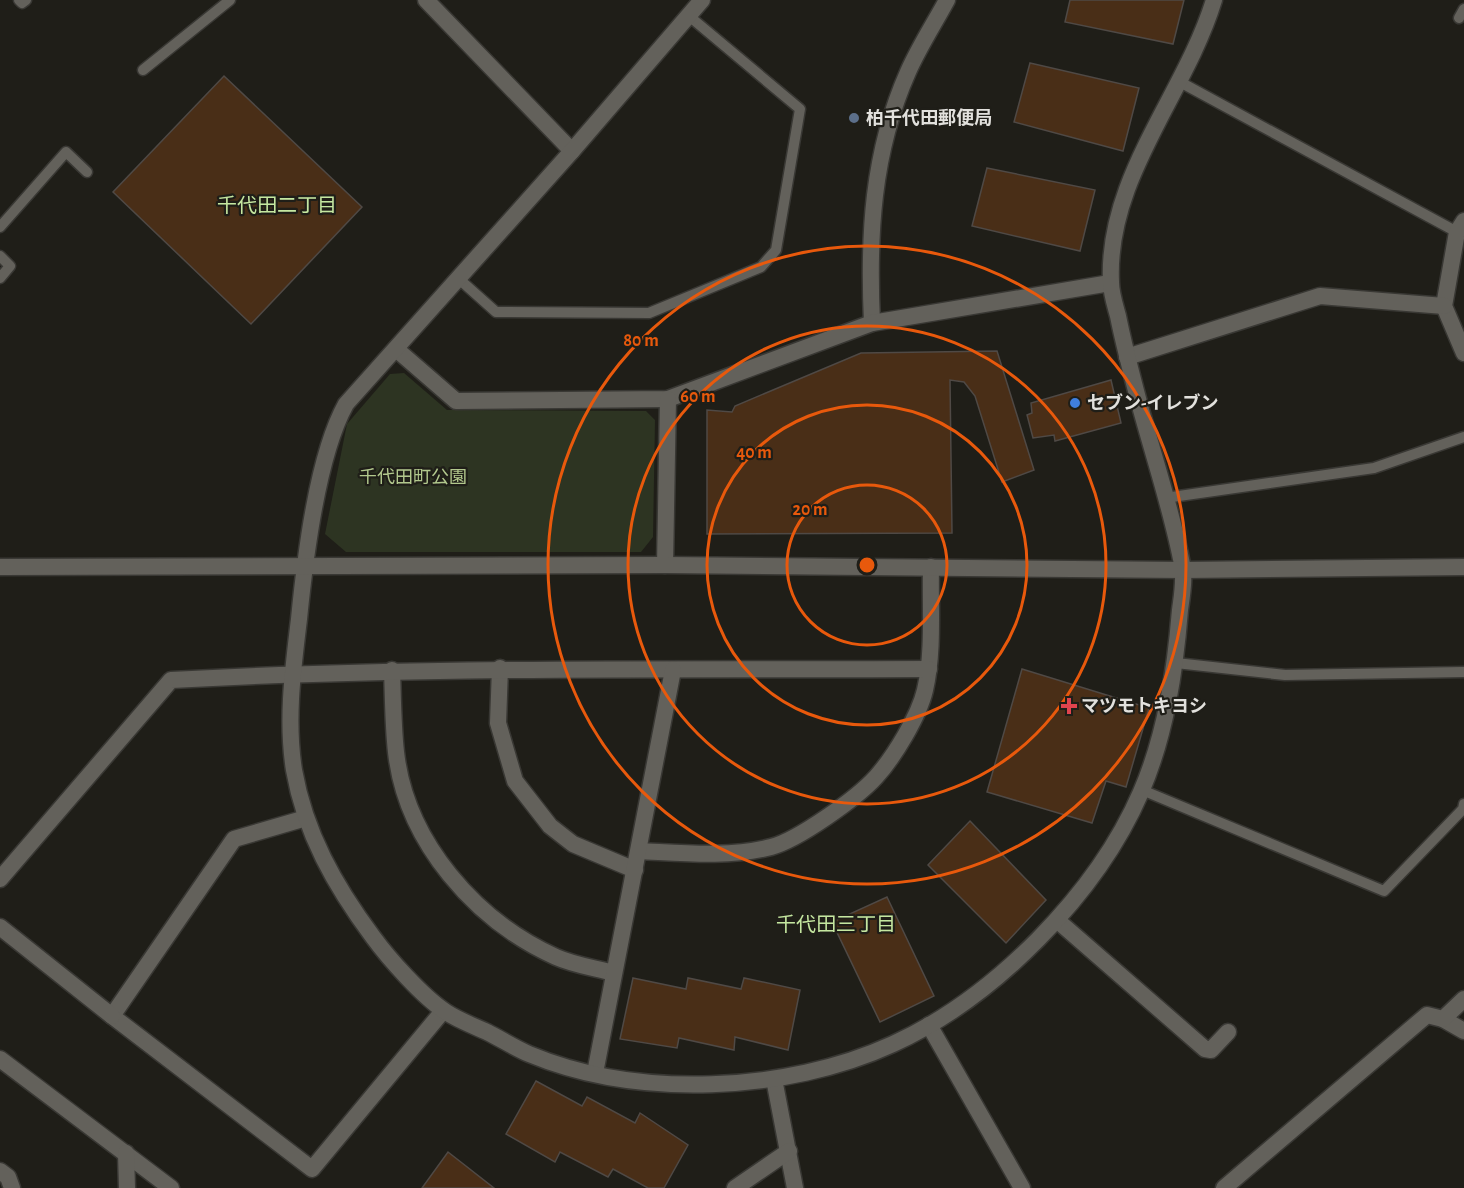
<svg xmlns="http://www.w3.org/2000/svg" width="1464" height="1188" font-family="'Alegreya Sans','Noto Sans JP',sans-serif">
<rect width="100%" height="100%" fill="#1f1e18"/>
<path fill="#2d3422" d="M404 373 447 410 646 411 655 420 653 537 641 552H346L325 534 347 424 390 374Z"/>
<g fill="#492e17" stroke="#4f4945" stroke-width="1.5">
<path d="M1070 0H1184L1173 44 1065 22Z"/>
<path d="M1030 63 1139 88 1123 151 1014 122Z"/>
<path d="M224 76 362 207 251 324 113 192Z"/>
<path d="M987 168 1095 190 1080 251 972 226Z"/>
<path d="M997 351 1034 470 1002 482 975 396 964 382 950 380 952 533 707 534V410L732 412 735 406 861 353Z"/>
<path d="M1111 380 1121 423 1055 441 1054 435 1033 438 1027 415 1032 413 1031 403Z"/>
<path d="M1022 669 1149 708 1126 787 1106 781 1092 823 987 792Z"/>
<path d="M970 821 1046 900 1006 943 928 865Z"/>
<path d="M887 897 934 996 880 1022 832 922Z"/>
<path d="M633 978 686 989 688 978 741 989 744 978 800 990 788 1050 735 1037 734 1050 679 1038 677 1048 620 1039Z"/>
<path d="M536 1081 582 1106 587 1097 635 1123 640 1113 688 1145 664 1188H648L613 1169 608 1177 560 1152 555 1162 506 1134Z"/>
<path d="M448 1152 494 1188H422Z"/>
</g>
<g fill="none" stroke-linecap="round" stroke-linejoin="round">
<defs>
<g id="service">
<path d="M19 0 22 3 26 0"/>
<path d="M1459 18 1464 9"/>
<path d="M143 70 230 0"/>
<path d="M1180 82 1457 232"/>
<path d="M0 227 66 152 87 172"/>
<path d="M0 256 10 266 0 278"/>
<path d="M459 279 496 312 649 313 761 267 776 250 800 109 689 16"/>
<path d="M1165 498 1374 468 1464 437"/>
<path d="M1176 663 1285 675 1464 672"/>
<path d="M1142 790 1384 891 1463 809 1464 804"/>
</g>
<g id="minor">
<path d="M426 0 572 151"/>
<path d="M1464 221 1457 232 1444 306 1464 353"/>
<path d="M872 323C868 236 872 153 908 72 919 47 934 24 947 0"/>
<path d="M396 349 456 401 668 399 872 323 1110 283"/>
<path d="M1127 357 1320 296 1444 306"/>
<path d="M665 565 668 399"/>
<path d="M500 668 498 723 515 781 550 826 573 844 635 870"/>
<path d="M392 670C393 697 393 725 396 752 406 842 476 921 556 957 574 965 595 968 613 973"/>
<path d="M306 818 234 839 112 1016 312 1169 443 1011"/>
<path d="M639 851C682 853 728 858 771 847 798 840 857 798 876 777 894 757 919 716 925 690 934 651 930 607 931 567"/>
<path d="M0 879 171 680C424 666 676 670 929 669"/>
<path d="M1058 921 1205 1049 1211 1050 1228 1032"/>
<path d="M0 927 112 1016"/>
<path d="M1443 1019 1464 1031"/>
<path d="M929 1025 1022 1188"/>
<path d="M0 1059 171 1188"/>
<path d="M595 1073 673 670"/>
<path d="M774 1079 795 1188"/>
<path d="M126 1153 127 1188"/>
<path d="M0 1171 8 1177 12 1188"/>
<path d="M735 1188 789 1151"/>
<path d="M1224 1188 1427 1015 1443 1019 1464 999"/>
</g>
<g id="tertiary">
<path d="M702 0 572 151 346 404C317 456 305 558 299 619 293 669 286 720 294 770 305 833 335 886 373 937 389 959 423 997 446 1012 458 1020 474 1026 487 1032 501 1039 515 1048 529 1054 637 1099 786 1093 893 1044 994 998 1097 894 1141 792 1166 734 1175 671 1180 610 1182 595 1185 579 1182 564 1172 511 1154 458 1140 406 1132 376 1124 346 1118 316 1115 305 1111 293 1111 282 1106 178 1185 95 1214 0"/>
<path d="M0 567 665 565 1184 570 1464 567"/>
</g>
</defs>
<use href="#service" stroke="#393834" stroke-width="13"/>
<use href="#minor" stroke="#393834" stroke-width="19"/>
<use href="#tertiary" stroke="#393834" stroke-width="19"/>
<use href="#service" stroke="#63615b" stroke-width="10"/>
<use href="#minor" stroke="#63615b" stroke-width="16"/>
<use href="#tertiary" stroke="#63615b" stroke-width="16"/>
</g>
<g fill="none" stroke="#e8590c" stroke-width="3">
<circle cx="867" cy="565" r="80"/>
<circle cx="867" cy="565" r="160"/>
<circle cx="867" cy="565" r="239"/>
<circle cx="867" cy="565" r="319"/>
</g>
<circle fill="#5c6f8a" stroke="#1f1e18" stroke-width="2" cx="854" cy="118" r="6"/>
<circle fill="#3f7fe0" stroke="#1f1e18" stroke-width="2" cx="1075" cy="403" r="6"/>
<path fill="#e0444e" stroke="#1f1e18" stroke-width="2" d="M1066 697h6v6h6v6h-6v6h-6v-6h-6v-6h6z"/>
<g text-anchor="middle" stroke-width="4.5" stroke-linejoin="round" paint-order="stroke">
<g font-size="18" font-weight="bold" fill="#e2e1dd" stroke="#1f1e18" text-anchor="start">
<text x="866" y="124">柏千代田郵便局</text>
<text x="1087" y="409">セブン-イレブン</text>
<text x="1081" y="712">マツモトキヨシ</text>
</g>
<g font-size="18" fill="#b2c88d" stroke="#1f1e18">
<text x="413" y="483">千代田町公園</text>
</g>
<g font-size="20" fill="#c5e7a0" stroke="#1f1e18">
<text x="277" y="212">千代田二丁目</text>
<text x="836" y="931">千代田三丁目</text>
</g>
</g>
<circle cx="867" cy="565" r="9" fill="#e8590c" stroke="#1f1e18" stroke-width="3"/>
<g font-size="18" text-anchor="middle" font-weight="bold" fill="#e8590c" stroke="#1f1e18" stroke-width="4.5" stroke-linejoin="round" paint-order="stroke">
<text x="641" y="346">80 m</text>
<text x="698" y="402">60 m</text>
<text x="754" y="458">40 m</text>
<text x="810" y="515">20 m</text>
</g>
</svg>
